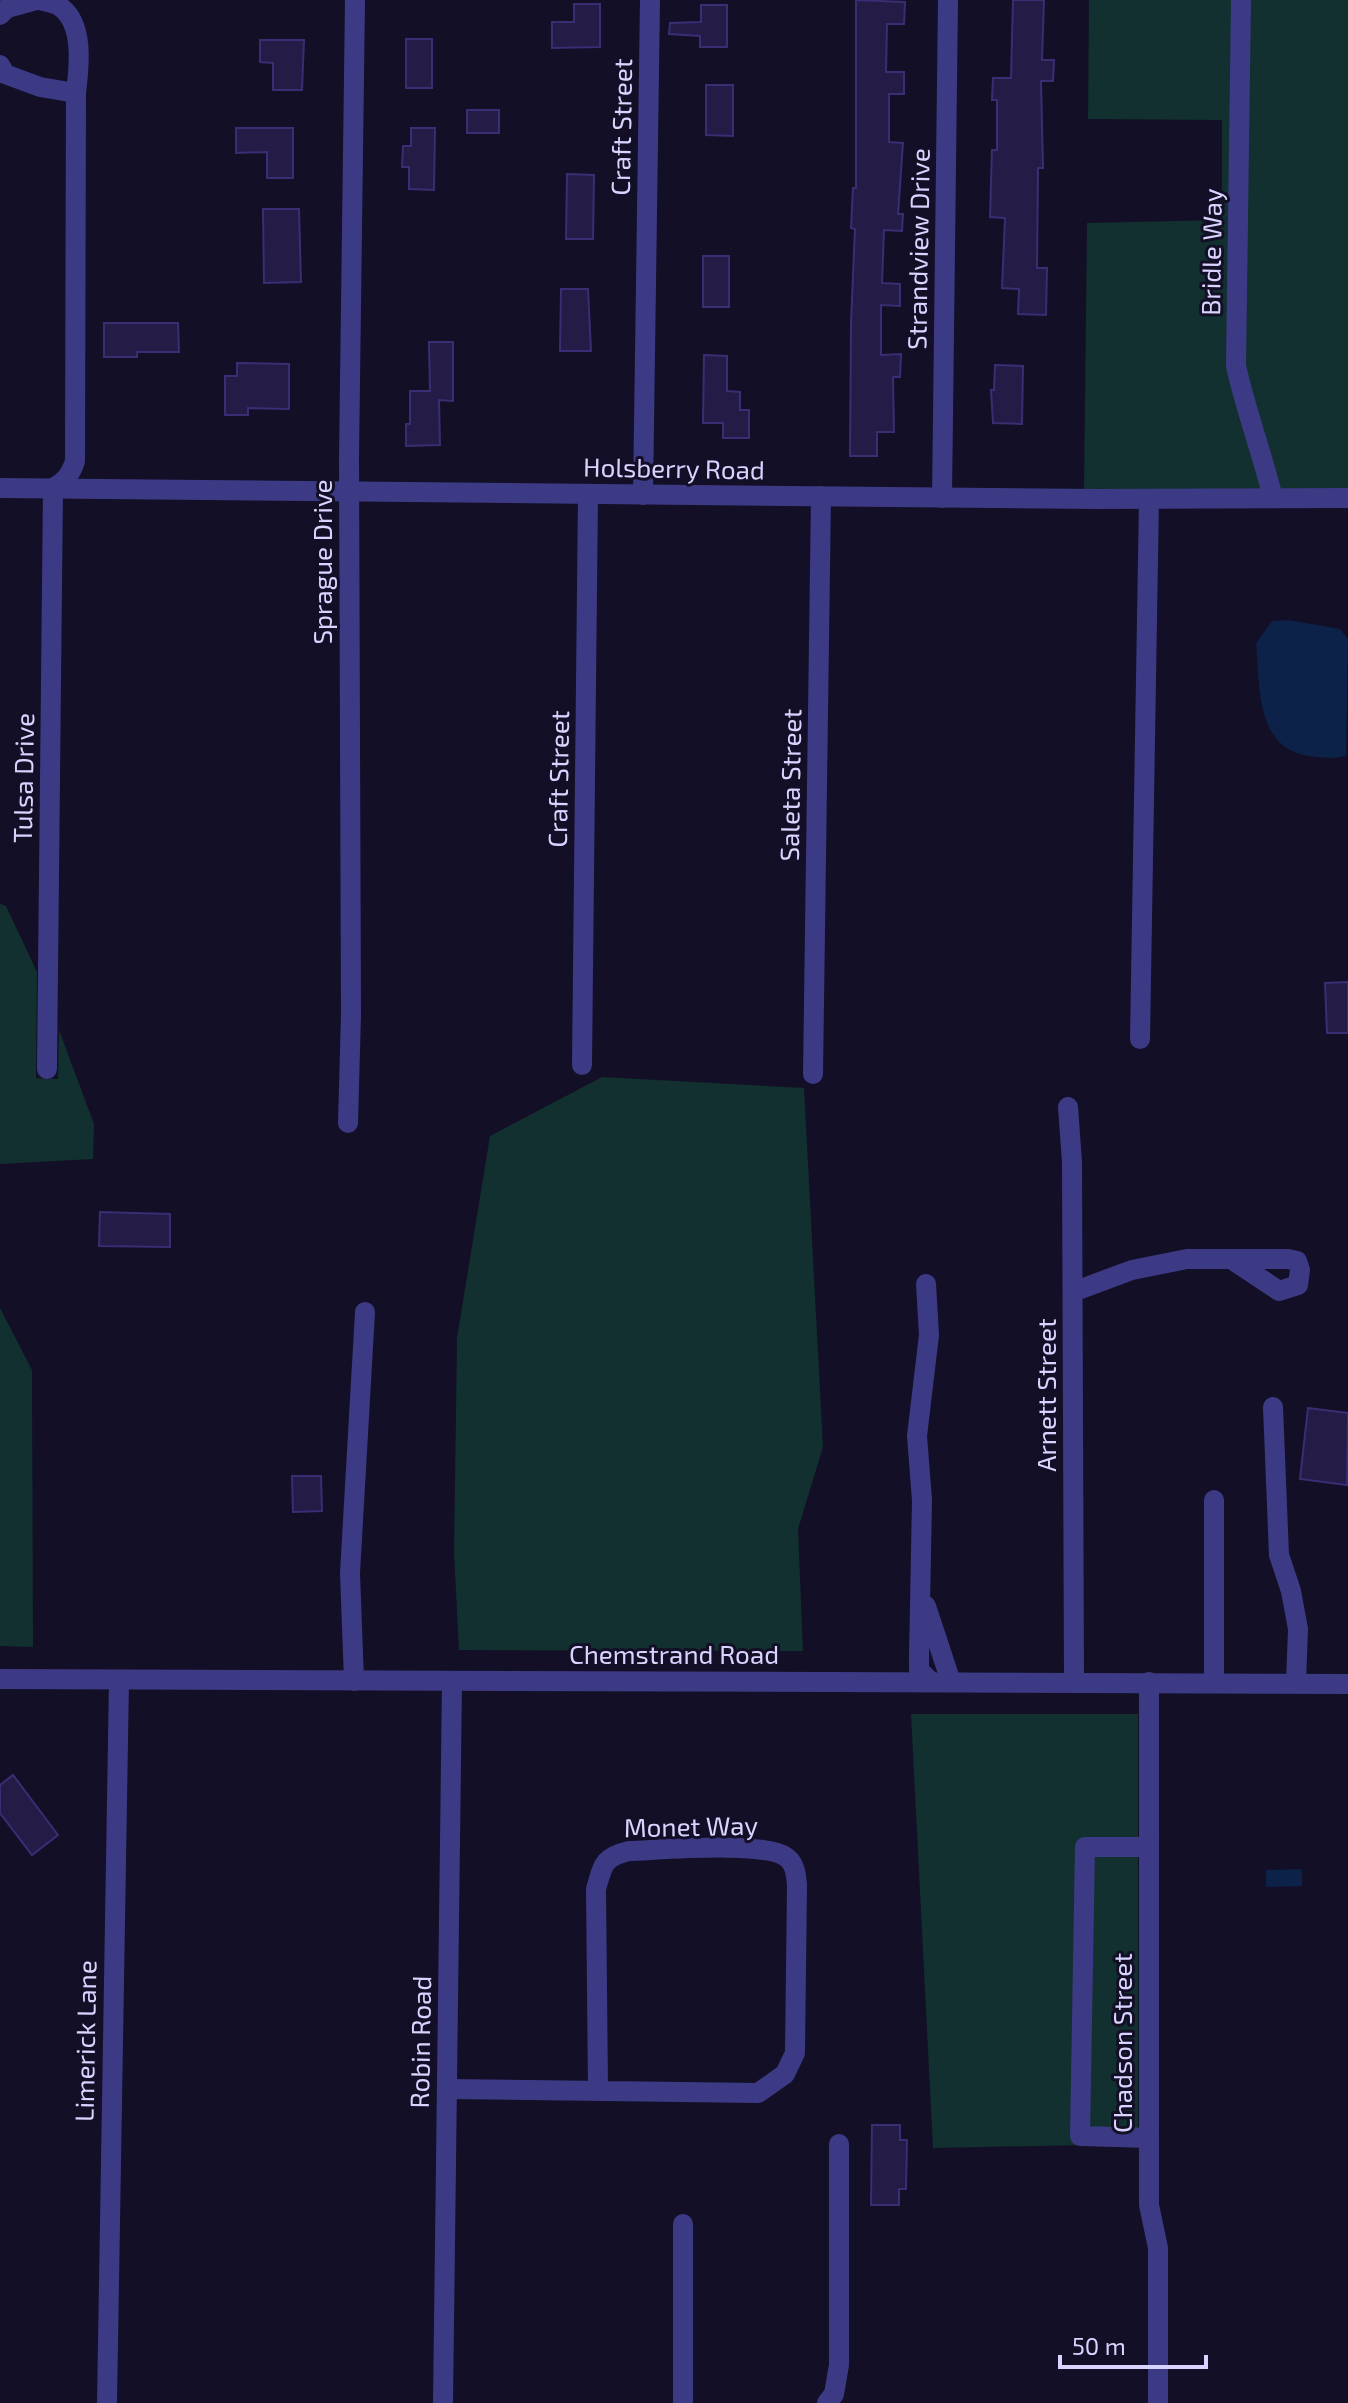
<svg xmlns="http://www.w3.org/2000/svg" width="1348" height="2403" font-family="'Exo 2',sans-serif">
<rect width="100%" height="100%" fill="#130f26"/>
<g fill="#12302f">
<path d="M1089 0H1348V488L1084 490 1087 223 1222 220V120L1088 119Z"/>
<path d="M0 904 6 906 37 972 36 1078 58 1079 59 1030 94 1124 93 1159 0 1164Z"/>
<path d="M602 1077 804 1088 823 1447 798 1529 803 1651 459 1650 454 1553 457 1338 490 1136Z"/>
<path d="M0 1308 32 1370 33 1647 0 1646Z"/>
<path d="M911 1714H1138V2144L933 2148Z"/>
</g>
<g fill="#0c2248">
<path d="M1288 620 1340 629 1348 639 1346 756C1333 759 1323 758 1309 756 1255 748 1260 686 1256 643L1272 621Z"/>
<path d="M1302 1869V1886L1266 1887V1870Z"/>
</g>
<g fill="#241b47" stroke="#3b2d73" stroke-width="2">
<path d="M856 0 905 2 904 24H887L886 72H904V94H889V142L903 143 898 214H903L902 231 884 230 882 283 900 284V306L881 305V355L901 354 900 377H893L894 432H877V456H850L851 323 855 229 851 228 853 188H856Z"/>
<path d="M1013 0H1044L1042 60H1054L1053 81H1041L1043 168H1038L1037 268H1047L1046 315 1018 314 1019 289 1002 288 1005 218 990 217 992 150H997V100H992L993 78H1011Z"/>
<path d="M574 4H600V47L552 48V22H574Z"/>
<path d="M701 5H727V47H700V36L669 34 670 23 701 22Z"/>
<rect x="406" y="39" width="26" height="49"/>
<path d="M260 40H304L302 90H273V63L260 62Z"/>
<path d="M706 85H733V136L706 135Z"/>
<rect x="467" y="110" width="32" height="23"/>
<path d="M236 128H293V178H267V152L236 153Z"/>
<path d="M411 128H435L434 190 409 189V167H402L403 146H411Z"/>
<path d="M567 174 594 175 593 239H566Z"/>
<path d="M263 209H299L301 282 264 283Z"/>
<rect x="703" y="256" width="26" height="51"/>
<path d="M561 289H588L591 351H560Z"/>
<path d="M104 323H178L179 352H137V357H104Z"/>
<path d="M429 342H453V401L439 400 440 445 406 446V424H410V391H430Z"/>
<path d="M704 355 727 356V391L740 392V410H749V438H723V423H703Z"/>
<path d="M237 363 289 364V409L248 408V415H225V376H237Z"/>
<path d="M995 365 1023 366 1022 424 993 423 991 390H994Z"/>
<path d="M1348 982V1033H1327L1325 983Z"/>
<path d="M100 1212 170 1214V1247L99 1246Z"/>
<path d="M1308 1408 1348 1413 1347 1485 1300 1479Z"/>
<path d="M292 1476H321L322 1511 293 1512Z"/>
<path d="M13 1775 58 1835 32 1855 0 1813V1785Z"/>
<path d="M872 2125H900V2140H907L906 2189H899V2205H871Z"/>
</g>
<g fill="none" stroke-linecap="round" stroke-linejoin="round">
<g stroke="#3d3a85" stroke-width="20">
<path d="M40 0C46 2 54 3 59 6 85 23 79 68 76 93L75 461C71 474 65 482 53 488L47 1069"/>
<path d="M1241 0 1236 366C1246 411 1262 453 1273 498"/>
<path d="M0 15 7 8 36 0"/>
<path d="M0 65 5 74 40 87 76 93"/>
<path d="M0 488 1097 499 1348 498"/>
<path d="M643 495 650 0"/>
<path d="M942 498 948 0"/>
<path d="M1140 1039 1149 499"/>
<path d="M582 1065 588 494"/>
<path d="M813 1074 821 496"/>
<path d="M1068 1107 1072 1162 1074 1682"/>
<path d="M348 1123 351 1014 349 458 355 0"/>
<path d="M926 1284 929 1335 917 1436 922 1500 919 1658V1670L930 1681"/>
<path d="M1073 1292 1132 1270 1187 1259H1231L1279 1291 1298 1285 1300 1270 1297 1261 1288 1259H1231"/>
<path d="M1273 1407 1279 1555 1291 1591 1298 1629 1296 1683"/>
<path d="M926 1606 951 1682"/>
<path d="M0 1679 1348 1684"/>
<path d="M354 1681 350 1573 365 1312"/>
<path d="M1149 1682V2205L1158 2248V2403"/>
<path d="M1214 1682V1500"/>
<path d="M1149 1847H1085L1080 2136 1149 2138"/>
<path d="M447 2089 758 2093 785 2074 795 2053 797 1885C796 1874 795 1863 786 1857 763 1841 661 1850 629 1851 603 1857 603 1865 596 1889L598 2089"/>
<path d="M683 2224V2403"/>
<path d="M107 2403 119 1680"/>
<path d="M443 2403 452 1681"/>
<path d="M827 2403 834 2394 839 2365V2144"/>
</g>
</g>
<g text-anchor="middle" stroke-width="6" stroke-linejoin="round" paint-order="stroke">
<g font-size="26" fill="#d9d4ff" stroke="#130f26">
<text transform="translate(622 127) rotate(-89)" y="9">Craft Street</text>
<text transform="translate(919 249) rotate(-89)" y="9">Strandview Drive</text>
<text transform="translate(1212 252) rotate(-89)" y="9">Bridle Way</text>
<text transform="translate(674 469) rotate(1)" y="9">Holsberry Road</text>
<text transform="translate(323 562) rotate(-90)" y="9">Sprague Drive</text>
<text transform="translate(24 778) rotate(-89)" y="9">Tulsa Drive</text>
<text transform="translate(559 779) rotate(-89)" y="9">Craft Street</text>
<text transform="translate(791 785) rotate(-89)" y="9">Saleta Street</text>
<text transform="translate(1047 1395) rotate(-90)" y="9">Arnett Street</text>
<text x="674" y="1664">Chemstrand Road</text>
<text transform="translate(691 1827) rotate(-1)" y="9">Monet Way</text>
<text transform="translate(86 2041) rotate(-89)" y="9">Limerick Lane</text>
<text transform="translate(421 2042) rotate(-89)" y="9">Robin Road</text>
<text transform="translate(1123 2043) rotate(-90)" y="9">Chadson Street</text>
</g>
</g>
<path d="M1060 2355v12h146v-12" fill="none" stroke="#d9d4ff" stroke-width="4"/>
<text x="1072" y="2355" font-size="24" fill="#d9d4ff" stroke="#130f26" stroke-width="6" paint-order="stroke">50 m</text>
</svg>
